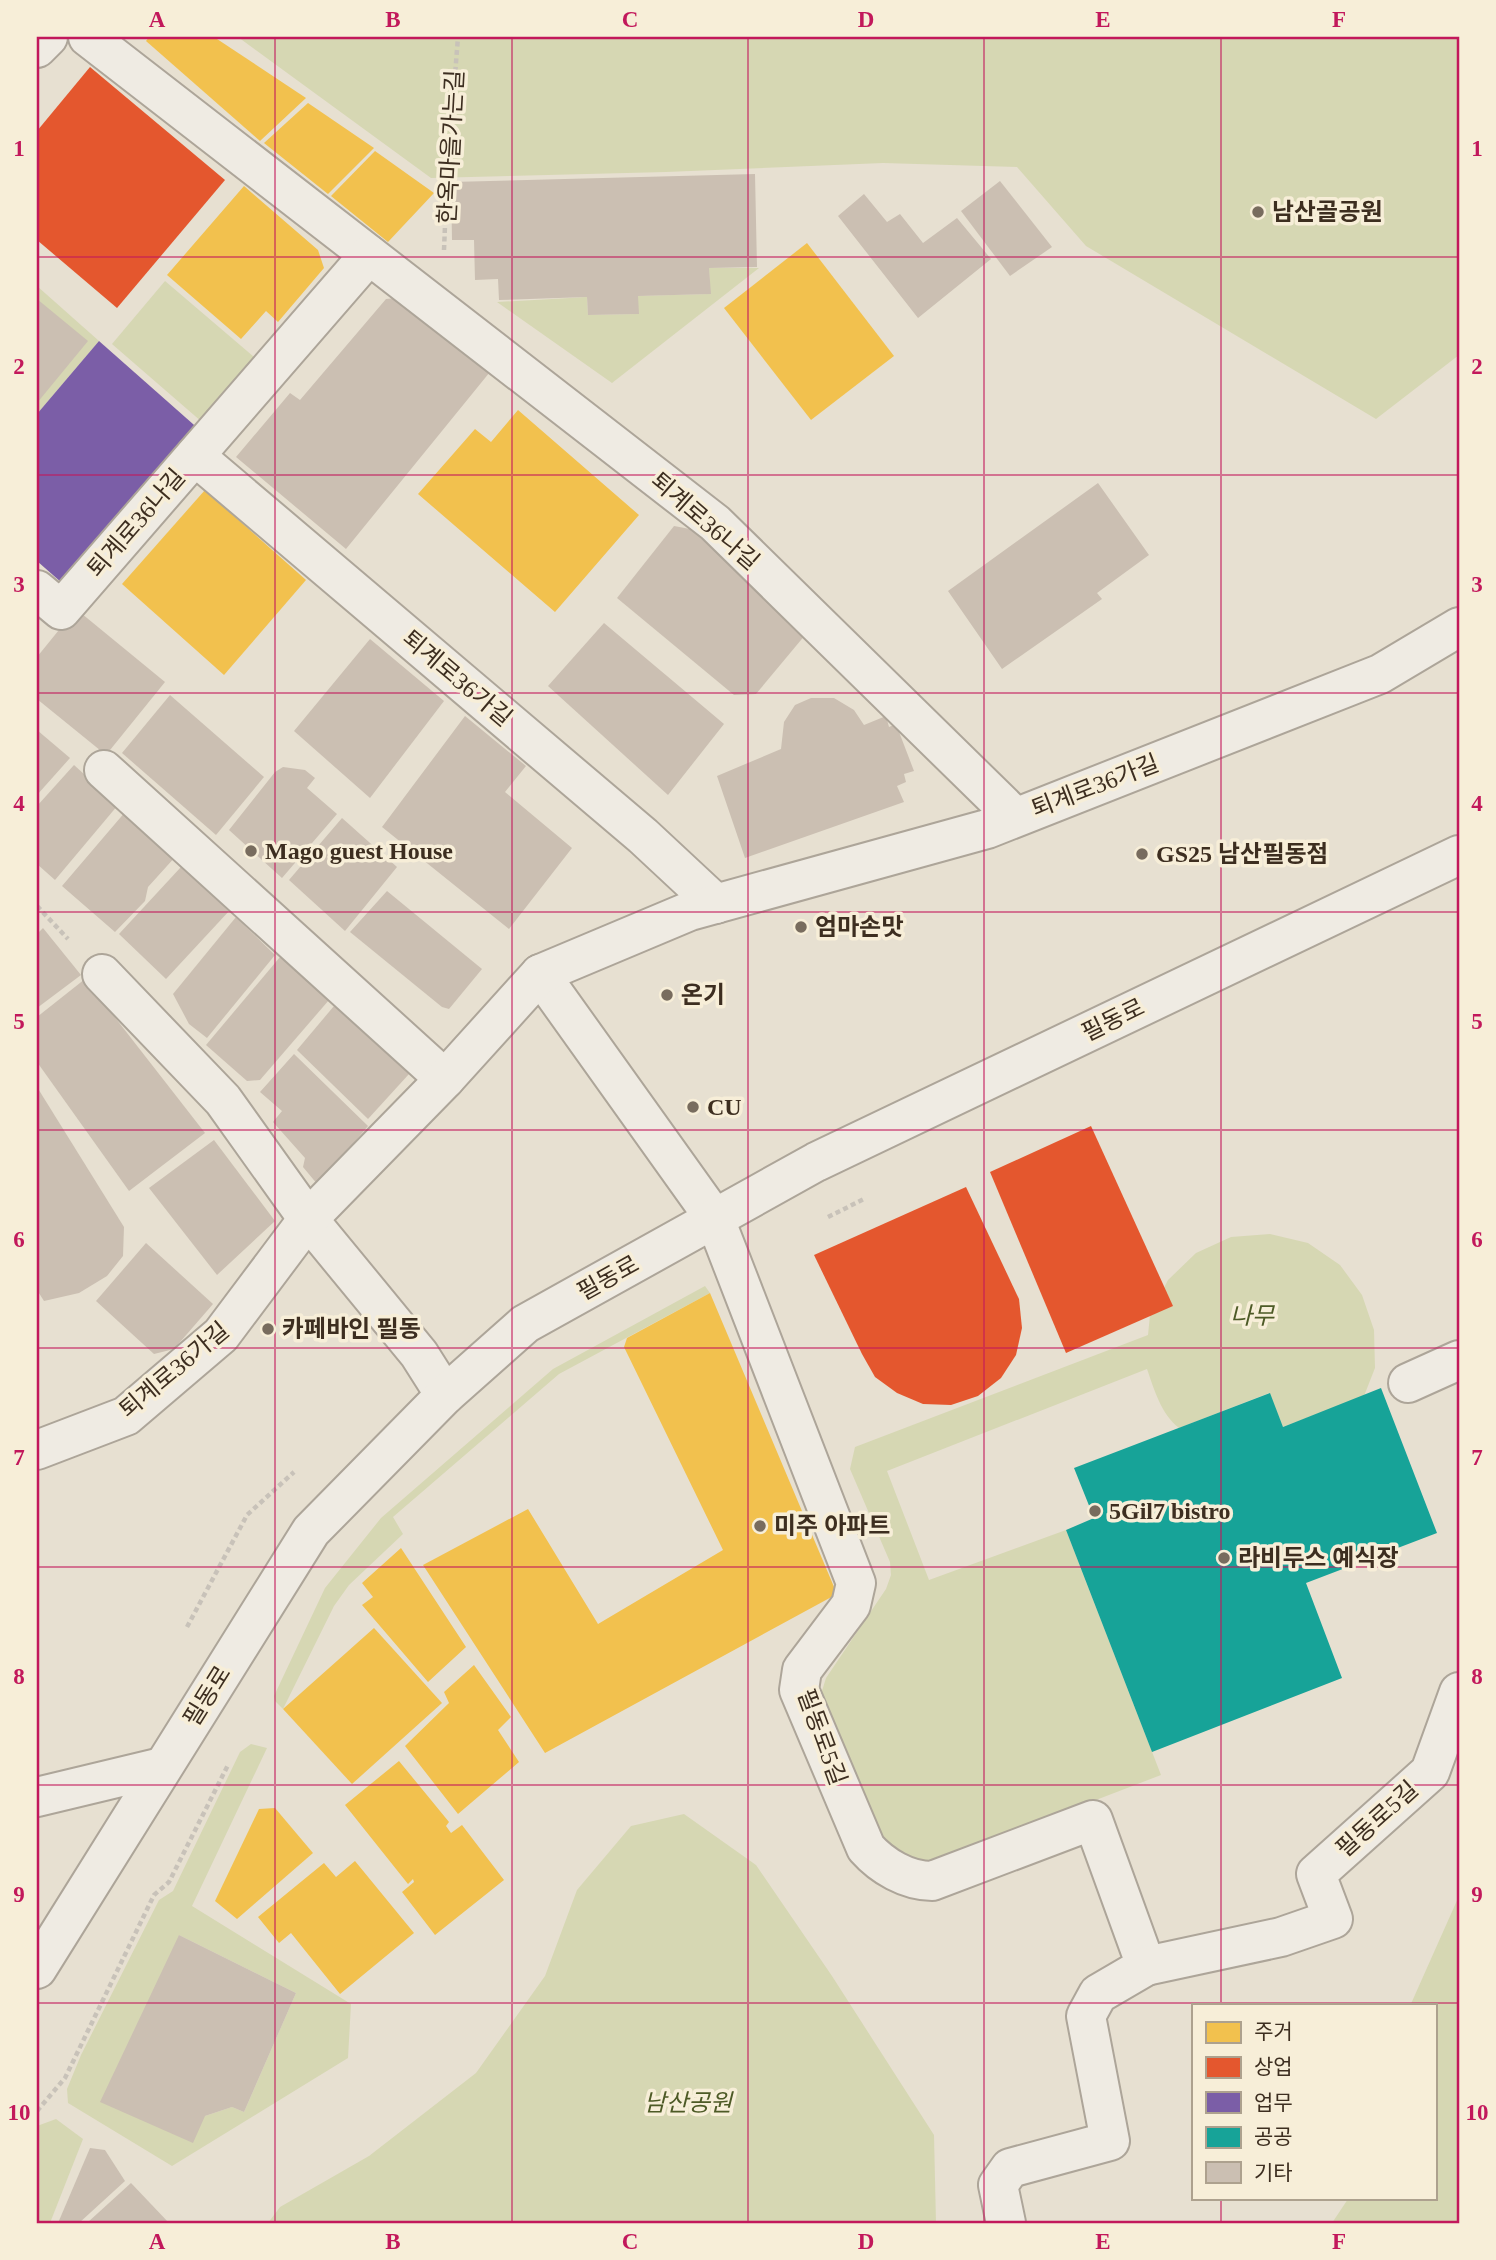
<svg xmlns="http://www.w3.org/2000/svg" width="1496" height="2260" font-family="'Times New Roman','Noto Sans KR',serif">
<rect width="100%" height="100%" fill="#e7e0d1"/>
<g fill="#d6d7b3" fill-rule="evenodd">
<path d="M238 37H1459V355L1376 419 1086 246 1017 167 883 163 666 172 431 178Z"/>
<path d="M709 268H759L612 383 497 302 587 297 588 315 638 314V296L710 294Z"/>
<path d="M165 281 254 357 202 422 112 344Z"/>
<path d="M37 286 99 341 37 414Z"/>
<path d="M1270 1234 1308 1243 1340 1265 1362 1295 1374 1330 1375 1368 1364 1396 1283 1427 1269 1393 1179 1428C1161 1414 1154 1389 1147 1369L887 1471 929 1580 1066 1530 1161 1775 924 1866 875 1841 821 1694 826 1678 886 1589 891 1575 890 1562 850 1469 855 1447 1148 1335 1150 1315 1168 1280 1196 1253 1231 1237Z"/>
<path d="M705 1286 710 1293 559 1374 393 1517 403 1534 349 1585 334 1606 283 1709 275 1701 274 1696 325 1588 381 1518 553 1369Z"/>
<path d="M251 1744 267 1748 192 1906 351 2004 348 2058 172 2166 68 2103 67 2089 81 2055 159 1900 173 1891 240 1752ZM179 1935 296 1993 244 2112 232 2107 205 2116Z"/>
<path d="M684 1814 756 1865 832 1976 934 2135 936 2223H268L280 2207 369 2156 476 2073 545 1976 577 1890 631 1826Z"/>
<path d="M1459 1896V2223H1332L1348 2199H1435V2006H1410Z"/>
<path d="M56 2119 83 2139 50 2223H37V2126Z"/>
</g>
<g fill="#f2c14e">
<path d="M149 37H214L306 98 260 141 146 41Z"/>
<path d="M308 103 374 148 328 194 264 143Z"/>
<path d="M375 151 434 193 388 242 331 196Z"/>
<path d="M244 186 318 250 324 268 278 322 266 311 241 339 167 275Z"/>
<path d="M807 243 894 356 811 420 724 308Z"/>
<path d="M518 410 639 515 555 612 418 494 475 429 491 442Z"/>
<path d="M205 490 306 580 224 675 122 584Z"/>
<path d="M710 1293 837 1594 545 1753 423 1565 528 1509 598 1624 723 1550 624 1347 627 1338Z"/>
<path d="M401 1548 466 1647 428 1682 362 1605 373 1597 362 1583Z"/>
<path d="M374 1628 442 1703 352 1784 283 1709Z"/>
<path d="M474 1665 511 1717 498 1730 519 1762 458 1814 405 1746 449 1703 444 1692Z"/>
<path d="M399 1761 449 1822 446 1826 451 1833 462 1825 504 1880 435 1935 402 1892 414 1882 413 1879 408 1884 345 1805Z"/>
<path d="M275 1808 313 1853 237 1919 215 1901 259 1809Z"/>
<path d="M355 1861 414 1933 340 1994 291 1933 279 1943 258 1917 324 1863 336 1877Z"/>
</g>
<g fill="#e4572e">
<path d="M90 67 225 180 117 308 37 240V131Z"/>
<path d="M1091 1126 1173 1306 1066 1353 990 1172Z"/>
<path d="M966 1187 1019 1299 1022 1328 1016 1355 1001 1378 978 1396 951 1405 923 1404 897 1393 875 1377 862 1354 814 1255Z"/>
</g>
<path fill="#7b5ea7" d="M99 341 202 432 70 590 37 561V414Z"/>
<path fill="#17a398" d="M1381 1388 1437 1533 1306 1583 1342 1678 1152 1752 1066 1530 1094 1518 1074 1468 1270 1393 1283 1427Z"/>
<g fill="#cbbfb2">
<path d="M755 174 757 267 709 268 711 294 638 296 639 314 588 315 587 297 499 300 498 279 475 280 474 240H452L451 182Z"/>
<path d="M1000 181 1052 247 1010 276 961 211Z"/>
<path d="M864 194 887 222 900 214 923 243 957 218 991 259 918 318 838 216Z"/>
<path d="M406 297 494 367 346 549 236 457 290 393 300 400 386 299Z"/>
<path d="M37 299 88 341 37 403Z"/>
<path d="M1098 483 1149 555 1097 593 1102 599 1002 669 948 591Z"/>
<path d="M674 526 711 533 811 628 756 694 734 695 617 598Z"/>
<path d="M76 609 165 682 106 755 37 699V657Z"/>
<path d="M604 623 724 724 668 795 548 686Z"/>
<path d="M370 639 444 701 370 798 294 731Z"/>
<path d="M170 695 264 777 216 835 122 753Z"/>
<path d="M811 698H834L854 710 864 725 886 716 889 727 896 724 914 771 904 774 906 782 897 786 904 802 745 858 717 776 781 749 784 722 795 705Z"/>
<path d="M465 716 526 766 505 792 572 848 509 929 382 827Z"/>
<path d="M37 730 70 758 37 795Z"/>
<path d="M74 765 118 805 55 880 37 864V806Z"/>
<path d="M283 767 305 770 315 778 307 788 337 814 282 878 229 830 275 772Z"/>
<path d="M126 811 176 856 148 887 145 901 115 932 62 886Z"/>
<path d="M342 818 397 867 345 931 289 880Z"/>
<path d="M181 867 230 910 166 979 119 934Z"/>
<path d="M387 891 482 969 449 1009 442 1007 350 932Z"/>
<path d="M236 917 275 955 207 1038 189 1024 173 994Z"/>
<path d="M43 928 81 975 37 1008V934Z"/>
<path d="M280 957 329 1000 260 1080 247 1081 206 1045Z"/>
<path d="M85 979 205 1133 129 1191 37 1062V1017Z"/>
<path d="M334 1006 409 1074 368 1119 297 1050Z"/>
<path d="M294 1054 368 1126 318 1185 303 1167 305 1158 273 1122 282 1111 260 1092Z"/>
<path d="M37 1087 124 1227 123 1256 107 1276 79 1293 44 1301 37 1290Z"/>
<path d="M214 1140 275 1221 217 1275 149 1188Z"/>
<path d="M146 1243 213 1304 174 1349 154 1354 96 1301Z"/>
<path d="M179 1935 296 1993 244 2112 232 2107 205 2116 193 2143 100 2102Z"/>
<path d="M90 2148 105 2150 125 2181 79 2223H58Z"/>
<path d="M131 2183 169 2223H87Z"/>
</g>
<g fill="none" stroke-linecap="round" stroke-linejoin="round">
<defs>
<g id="minor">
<path d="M88 37 715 523 1015 817"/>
<path d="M37 48 48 37"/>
<path d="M195 456 643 836 716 904"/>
<path d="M37 590 61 610 369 255"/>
<path d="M104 770 445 1079"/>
<path d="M102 974 223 1100 308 1219 419 1354 445 1395"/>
<path d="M540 974 715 1219 856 1583 851 1605 802 1670 799 1690 866 1848C882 1866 907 1881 932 1881L1093 1820 1146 1966 1098 1994 1086 2016 1110 2141 1010 2168 998 2185 1006 2223"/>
<path d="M1408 1383 1459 1360"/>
<path d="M37 1450 126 1416 221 1335 308 1219 445 1079 540 974 690 911 987 829 1380 674 1459 627"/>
<path d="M37 1797 162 1767"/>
<path d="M1146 1966 1281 1937 1333 1919 1316 1874 1430 1772 1459 1692"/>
<path d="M37 1969 311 1531 445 1395 525 1324 816 1162 1459 855"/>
</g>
</defs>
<use href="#minor" stroke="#ada599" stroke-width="42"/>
<g stroke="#c8c2b9" stroke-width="4.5" stroke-dasharray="5 3.5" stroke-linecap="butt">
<path d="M444 250 447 177 458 37"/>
<path d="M37 906 68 939"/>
<path d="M828 1217 864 1199"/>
<path d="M187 1627 247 1515 294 1472"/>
<path d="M37 2111 65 2078 154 1895 169 1882 228 1765"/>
</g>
<use href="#minor" stroke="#efebe3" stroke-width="38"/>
</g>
<path fill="none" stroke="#c2185b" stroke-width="2" stroke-opacity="0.55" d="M275 37V2223M512 37V2223M748 37V2223M984 37V2223M1221 37V2006M37 257H1459M37 475H1459M37 693H1459M37 912H1459M37 1130H1459M37 1348H1459M37 1567H1459M37 1785H1459M37 2003H1459M1221 2199V2223"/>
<g fill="#786c5e" stroke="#f7eed8" stroke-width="2.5">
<circle cx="1258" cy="212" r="7"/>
<circle cx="251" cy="851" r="7"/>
<circle cx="1142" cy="854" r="7"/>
<circle cx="801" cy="927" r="7"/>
<circle cx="667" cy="995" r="7"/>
<circle cx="693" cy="1107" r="7"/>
<circle cx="268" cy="1329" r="7"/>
<circle cx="1095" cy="1511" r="7"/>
<circle cx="760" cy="1526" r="7"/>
<circle cx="1224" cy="1558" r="7"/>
</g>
<g text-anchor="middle" stroke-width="7" stroke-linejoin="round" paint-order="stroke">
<g font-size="24" fill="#3d2e20" stroke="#f7eed8">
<text transform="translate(451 147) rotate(-87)" y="8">한옥마을가는길</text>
<text transform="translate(705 521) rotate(41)" y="8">퇴계로36나길</text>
<text transform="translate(136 523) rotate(-49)" y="8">퇴계로36나길</text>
<text transform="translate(457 678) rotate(40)" y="8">퇴계로36가길</text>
<text transform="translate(1095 786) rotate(-21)" y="8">퇴계로36가길</text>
<text transform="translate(1113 1020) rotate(-26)" y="8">필동로</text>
<text transform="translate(608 1278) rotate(-29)" y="8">필동로</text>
<text transform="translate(174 1370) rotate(-40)" y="8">퇴계로36가길</text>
<text transform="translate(207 1696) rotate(-58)" y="8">필동로</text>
<text transform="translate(822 1737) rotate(70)" y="8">필동로5길</text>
<text transform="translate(1377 1819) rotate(-42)" y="8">필동로5길</text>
</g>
<g font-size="24" font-weight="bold" fill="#3d2e20" stroke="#f7eed8" text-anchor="start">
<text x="1272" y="220">남산골공원</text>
<text x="265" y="859">Mago guest House</text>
<text x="1156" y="862">GS25 남산필동점</text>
<text x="815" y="935">엄마손맛</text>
<text x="681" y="1003">온기</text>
<text x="707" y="1115">CU</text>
<text x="282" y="1337">카페바인 필동</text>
<text x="1109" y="1519">5Gil7 bistro</text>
<text x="774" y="1534">미주 아파트</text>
<text x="1238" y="1566">라비두스 예식장</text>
</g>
<g font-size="24" font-style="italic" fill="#4d5a26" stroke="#f7eed8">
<text x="1252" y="1324">나무</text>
<text x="688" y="2111">남산공원</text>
</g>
</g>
<rect width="1496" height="2260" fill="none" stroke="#f7eed8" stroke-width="77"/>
<rect x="1192" y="2004" width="245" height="196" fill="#f7eed8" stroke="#ada18e" stroke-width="2"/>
<rect x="1206" y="2022" width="35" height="21" fill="#f2c14e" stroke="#ada18e" stroke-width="2"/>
<text x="1254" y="2039" font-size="21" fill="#3d2e20">주거</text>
<rect x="1206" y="2057" width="35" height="21" fill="#e4572e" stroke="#ada18e" stroke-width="2"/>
<text x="1254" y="2074" font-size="21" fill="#3d2e20">상업</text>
<rect x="1206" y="2092" width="35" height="21" fill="#7b5ea7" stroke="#ada18e" stroke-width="2"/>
<text x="1254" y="2110" font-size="21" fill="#3d2e20">업무</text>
<rect x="1206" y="2127" width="35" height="21" fill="#17a398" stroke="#ada18e" stroke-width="2"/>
<text x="1254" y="2144" font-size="21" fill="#3d2e20">공공</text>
<rect x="1206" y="2162" width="35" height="21" fill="#cbbfb2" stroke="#ada18e" stroke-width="2"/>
<text x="1254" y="2180" font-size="21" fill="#3d2e20">기타</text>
<rect x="38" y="38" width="1420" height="2184" fill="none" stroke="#c2185b" stroke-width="2.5"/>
<g font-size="23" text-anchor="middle" font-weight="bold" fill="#c2185b">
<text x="157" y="27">A</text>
<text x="393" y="27">B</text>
<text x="630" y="27">C</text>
<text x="866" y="27">D</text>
<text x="1103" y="27">E</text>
<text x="1339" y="27">F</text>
<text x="19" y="156">1</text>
<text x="1477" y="156">1</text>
<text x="19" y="374">2</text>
<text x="1477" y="374">2</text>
<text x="19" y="592">3</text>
<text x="1477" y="592">3</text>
<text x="19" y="811">4</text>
<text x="1477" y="811">4</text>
<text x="19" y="1029">5</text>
<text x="1477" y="1029">5</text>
<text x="19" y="1247">6</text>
<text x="1477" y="1247">6</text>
<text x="19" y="1465">7</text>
<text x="1477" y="1465">7</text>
<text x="19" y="1684">8</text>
<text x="1477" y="1684">8</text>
<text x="19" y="1902">9</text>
<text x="1477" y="1902">9</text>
<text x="19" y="2120">10</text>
<text x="1477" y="2120">10</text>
<text x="157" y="2249">A</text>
<text x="393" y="2249">B</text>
<text x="630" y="2249">C</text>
<text x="866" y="2249">D</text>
<text x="1103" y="2249">E</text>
<text x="1339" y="2249">F</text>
</g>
</svg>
